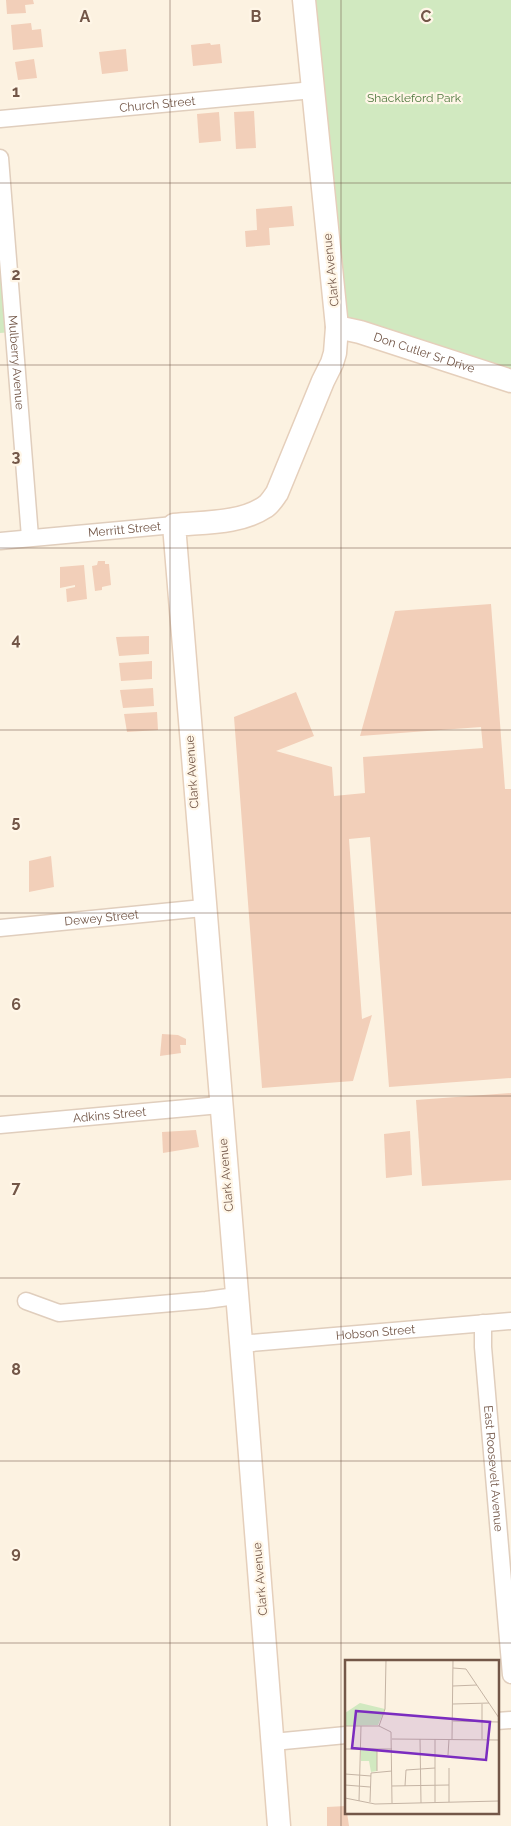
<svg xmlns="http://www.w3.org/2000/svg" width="511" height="1826" font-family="Raleway,sans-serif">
<rect width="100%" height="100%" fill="#fcf2e1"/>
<g fill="#d1e9c0">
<path d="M308 0H511V377L340 325Z"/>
<path d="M0 175 13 332 0 333Z"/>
</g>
<g fill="#f2cfb9">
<path d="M6 0H33L34 4 25 5 26 13 7 14Z"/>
<path d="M31 23 32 30 41 29 43 47 13 50 11 25Z"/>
<path d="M210 43 211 45 220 44 222 63 193 66 191 45Z"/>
<path d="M126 49 128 71 102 74 99 52Z"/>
<path d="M34 59 37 78 18 80 15 62Z"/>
<path d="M254 111 256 148 236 149 234 112Z"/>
<path d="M219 112 221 141 199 143 197 114Z"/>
<path d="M292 206 294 226 269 228 270 245 246 247 245 231 257 230 256 209Z"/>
<path d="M98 561H105V564H109L111 585 102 587V590L95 591 92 566 97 565Z"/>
<path d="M84 565 87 599 67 602 66 589 75 587V585L60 588V567Z"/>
<path d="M491 604 505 789H511V1078L389 1087 370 837 349 839 362 1019 372 1015 353 1081 262 1088 234 717 296 692 314 736 276 751 332 767 334 796 365 793 363 757 483 748 481 727 360 736 395 611Z"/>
<path d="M149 636V654L119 656 116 637Z"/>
<path d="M152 661V679L121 681 119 663Z"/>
<path d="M153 688 154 706 123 708 120 690Z"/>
<path d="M157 712 158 730 127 732 124 714Z"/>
<path d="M51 856 54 887 29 892V861Z"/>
<path d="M162 1034 178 1035 186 1039V1045H180L181 1053 160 1056Z"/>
<path d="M511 1093V1180L422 1186 416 1100Z"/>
<path d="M196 1130 199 1147 163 1153 162 1132Z"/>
<path d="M410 1131 412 1175 386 1178 384 1134Z"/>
<path d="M346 1806 349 1826H327V1807Z"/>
</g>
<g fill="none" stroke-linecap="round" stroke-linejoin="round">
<defs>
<g id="street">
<path id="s1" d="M0 119 313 90"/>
<path id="s2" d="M0 158 30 537"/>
<path id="s3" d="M0 541 174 525"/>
<path id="s4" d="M0 928 203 908"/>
<path id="s5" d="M0 1125 220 1105"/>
<path d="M26 1301 59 1313 206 1300 236 1296"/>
<path id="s6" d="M483 1323V1347L511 1675"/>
<path id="s7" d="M240 1344 511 1321"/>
<path d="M497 1721 511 1720"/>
<path d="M273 1742 346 1735"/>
</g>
<g id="secondary">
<path id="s8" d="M337 327 360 332 511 381"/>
<path d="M279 1826C248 1392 206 959 174 525 202 522 240 524 265 507 270 504 274 497 277 493L323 381 332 363 335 353 337 327 304 0"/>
</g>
</defs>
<use href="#street" stroke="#e0cebd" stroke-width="19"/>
<use href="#secondary" stroke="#e5cfbb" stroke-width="25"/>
<use href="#street" stroke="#fff" stroke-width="16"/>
<use href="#secondary" stroke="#fff" stroke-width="22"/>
</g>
<path fill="none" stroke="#735748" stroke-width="1" stroke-opacity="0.55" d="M170 0V1826M341 0V1826M0 183H511M0 365H511M0 548H511M0 730H511M0 913H511M0 1096H511M0 1278H511M0 1461H511M0 1643H511"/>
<g text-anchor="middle" stroke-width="4.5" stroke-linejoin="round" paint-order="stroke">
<g font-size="12" fill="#517940" stroke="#fff6e7">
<text x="414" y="102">Shackleford Park</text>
</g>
<g font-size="12" fill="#735748" stroke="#fff6e7">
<text dy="4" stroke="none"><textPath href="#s1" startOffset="158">Church Street</textPath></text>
<text transform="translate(331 270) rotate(-96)" y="4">Clark Avenue</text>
<text dy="4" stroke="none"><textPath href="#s8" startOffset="91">Don Cutler Sr Drive</textPath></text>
<text dy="4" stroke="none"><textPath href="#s2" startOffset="205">Mulberry Avenue</textPath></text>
<text dy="4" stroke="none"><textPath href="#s3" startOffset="125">Merritt Street</textPath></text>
<text transform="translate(192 772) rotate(-94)" y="4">Clark Avenue</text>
<text dy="4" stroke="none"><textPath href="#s4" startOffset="102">Dewey Street</textPath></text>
<text dy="4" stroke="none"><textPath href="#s5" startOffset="110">Adkins Street</textPath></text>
<text transform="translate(226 1175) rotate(-95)" y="4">Clark Avenue</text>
<text dy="4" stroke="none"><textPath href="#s7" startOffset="136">Hobson Street</textPath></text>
<text dy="4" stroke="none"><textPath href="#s6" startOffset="146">East Roosevelt Avenue</textPath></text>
<text transform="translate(260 1579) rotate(-95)" y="4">Clark Avenue</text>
</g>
</g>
<g transform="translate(345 1660)">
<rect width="154" height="154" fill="#fcf2e1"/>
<path d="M15 43 40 49 33 65 0 66V53ZM16 89H32V111L26 112 24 101H16Z" fill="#d1e9c0"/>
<path fill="none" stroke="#c5b4a4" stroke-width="1" d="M108 8 121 9 154 58M108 26 132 25M108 44 144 43M137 44V79M108 61 154 62M0 66H34L46 72 47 143M34 66 40 49 41 0M47 79 154 80M75 79 76 143M107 79 108 0M0 89H47M103 95 104 79M104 108V142M32 111V89M0 114 26 116M0 125 25 127M47 126 104 125M60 126 61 110 90 108M0 138 30 144 154 141M14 141 16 66M25 142 26 113 47 111M90 142V79"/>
<path fill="#7b2cbf" fill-opacity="0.15" stroke="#7b2cbf" stroke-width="2.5" d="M11 51 145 62 141 100 7 88Z"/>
<rect width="154" height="154" fill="none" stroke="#735748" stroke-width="2.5"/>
</g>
<g font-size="16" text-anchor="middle" font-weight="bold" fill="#735748" stroke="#fff6e7" stroke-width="4.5" stroke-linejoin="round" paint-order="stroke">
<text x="85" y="22">A</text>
<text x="256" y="22">B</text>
<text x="426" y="22">C</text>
<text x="16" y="97">1</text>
<text x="16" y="280">2</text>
<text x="16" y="462">3</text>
<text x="16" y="645">4</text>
<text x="16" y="827">5</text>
<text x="16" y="1010">6</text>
<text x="16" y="1193">7</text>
<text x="16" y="1375">8</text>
<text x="16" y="1558">9</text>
</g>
</svg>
